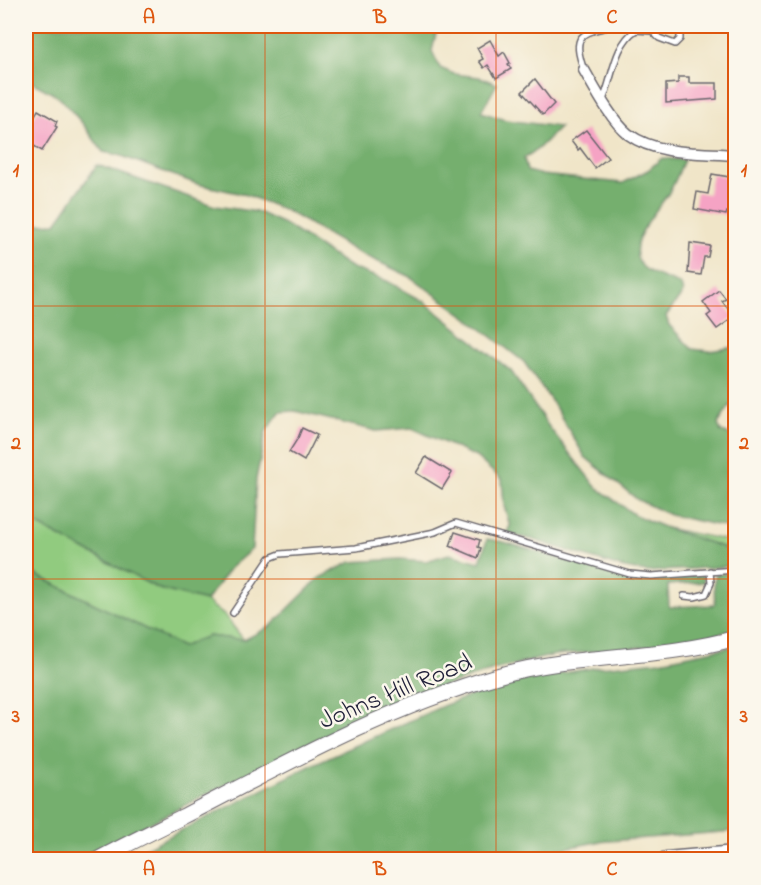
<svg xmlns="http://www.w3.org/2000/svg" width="761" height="885" font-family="'Indie Flower',sans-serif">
<rect width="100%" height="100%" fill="#fbf7ec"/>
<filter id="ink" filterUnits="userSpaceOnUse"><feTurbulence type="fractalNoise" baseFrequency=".0167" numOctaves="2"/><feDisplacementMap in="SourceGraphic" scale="12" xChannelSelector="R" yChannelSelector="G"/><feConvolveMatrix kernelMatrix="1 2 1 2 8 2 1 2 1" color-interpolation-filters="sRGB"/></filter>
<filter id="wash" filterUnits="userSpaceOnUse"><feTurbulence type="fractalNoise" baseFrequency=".008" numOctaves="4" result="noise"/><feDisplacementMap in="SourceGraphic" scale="24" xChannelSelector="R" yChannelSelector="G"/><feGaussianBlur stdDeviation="1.35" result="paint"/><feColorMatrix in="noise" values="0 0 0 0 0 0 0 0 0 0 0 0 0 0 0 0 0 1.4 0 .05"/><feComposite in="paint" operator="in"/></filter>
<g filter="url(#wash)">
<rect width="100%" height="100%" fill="#f0e5c8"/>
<g fill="#91cb7f" stroke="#5a765d" stroke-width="1.5">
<path d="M26 519 159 589 206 601 225 616 244 640 208 636 182 647 26 570Z"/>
<path d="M666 528 735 542V558L722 547Z"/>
</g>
<g fill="#74af6e" stroke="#4b6854" stroke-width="1.5">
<path d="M26 26H438L432 51 440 68 454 74 479 77 497 84 481 112 506 120 560 127 538 149 524 158 527 171 542 175 623 183 648 170 662 158 684 160C679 171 675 184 668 194 657 211 622 246 643 267 654 277 668 278 681 285L683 293 666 316 669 325 692 349 710 351 735 347V401L731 404 718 424 721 432 735 436V529L670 515 638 500 585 457 554 405 524 362 469 319 409 276 357 252 287 211 247 195 197 184 119 155 103 152 83 124 59 97 26 79Z"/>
<path d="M97 165 215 206 258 212 284 224 352 268 387 281 423 301 511 371 549 427 596 487 635 515 666 528 722 547 735 558V566L646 572 620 567 531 539 506 534 510 526 504 506 502 480 476 457 412 428 376 431 295 411 280 412 266 431 256 479 252 549 230 568 206 601 159 589 26 519V217L37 224 56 223Z"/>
<path d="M487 539 504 542 624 577 671 578 703 575 704 582 668 585 669 607 715 605 714 581 716 574 735 573V630L675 644 555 655 497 669 426 692 351 724 257 769 79 859H26V570L182 647 208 636 244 640 271 626 319 578 351 562 400 559 426 561 449 554 480 562Z"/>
<path d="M735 646V831L597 842 502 860H122L318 762 445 705 509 682 599 667 660 661Z"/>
</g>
<g id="blocks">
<g fill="#f5a3c4">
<path d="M490 40 499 56 504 52 510 63 508 64 511 69 496 78 488 65 484 68 479 61 483 59 477 48Z"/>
<path d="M678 77H689V83H717V99L666 103V84L678 83Z"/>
<path d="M535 79 554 104 543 115 522 92Z"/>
<path d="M38 110 57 121 55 126 57 127 42 151 26 141V124L29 126Z"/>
<path d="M586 130 608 158 595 168 580 148 578 150 571 141Z"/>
<path d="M712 174 735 178V191L731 213 727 212 726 215 694 209 697 192 708 194Z"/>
<path d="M690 243 710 246 708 257H704L701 275 688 273Z"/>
<path d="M719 290 726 299 722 301 734 317 717 329 707 316 711 313 703 302Z"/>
<path d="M302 428 317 435 304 461 289 452 298 438Z"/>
<path d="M426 457 452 473 442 489 416 473Z"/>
<path d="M455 532 480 540 478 547 481 548 478 558 450 546Z"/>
</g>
</g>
</g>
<g filter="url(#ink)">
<use href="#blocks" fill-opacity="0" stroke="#6a666c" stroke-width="1.5"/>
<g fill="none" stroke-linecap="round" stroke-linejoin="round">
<defs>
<g id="lane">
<path d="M652 31 659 38 675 44 680 39V33L674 26"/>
<path d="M584 70C571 35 581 33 612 26"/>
<path d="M603 100C613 77 614 45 636 30L652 31 663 26"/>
<path d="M684 596 694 597 706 594 711 583 710 571"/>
<path d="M233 613 270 558 280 554 356 548 435 532 456 523 630 574 651 576 736 570"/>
</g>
<path id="street" d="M584 70C595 89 611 120 628 134 658 156 701 152 736 155"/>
<path id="secondary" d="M97 860C125 845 154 831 182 817 285 764 386 708 497 676 575 653 658 660 736 638"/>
<path id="primary" d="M666 860 736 854"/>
</defs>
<use href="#lane" stroke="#6a666c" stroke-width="8"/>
<use href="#street" stroke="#6a666c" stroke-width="13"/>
<use href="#secondary" stroke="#6a666c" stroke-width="17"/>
<use href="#primary" stroke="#6a666c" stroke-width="19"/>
<use href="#lane" stroke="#fff" stroke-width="5"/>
<use href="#street" stroke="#fff" stroke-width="10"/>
<use href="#secondary" stroke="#fff" stroke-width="15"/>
<use href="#primary" stroke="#fff" stroke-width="16"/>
</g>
</g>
<path fill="none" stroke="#de560e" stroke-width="1.5" stroke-opacity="0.55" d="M265 26V860M496 26V860M26 306H736M26 579H736"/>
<g text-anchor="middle" stroke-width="5" stroke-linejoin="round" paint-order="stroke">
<g font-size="26" fill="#22223b" stroke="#fbf7ec">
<text transform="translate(395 690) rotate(-22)" y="9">Johns Hill Road</text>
</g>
</g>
<rect width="761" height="885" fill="none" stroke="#fbf7ec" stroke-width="66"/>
<rect x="33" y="33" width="695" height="819" fill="none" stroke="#de560e" stroke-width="2"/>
<g font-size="20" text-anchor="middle" font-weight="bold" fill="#de560e">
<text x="149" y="23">A</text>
<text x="380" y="23">B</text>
<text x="612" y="23">C</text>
<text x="16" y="176">1</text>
<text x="744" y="176">1</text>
<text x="16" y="449">2</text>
<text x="744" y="449">2</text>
<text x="16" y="722">3</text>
<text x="744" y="722">3</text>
<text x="149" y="875">A</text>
<text x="380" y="875">B</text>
<text x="612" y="875">C</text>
</g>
</svg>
